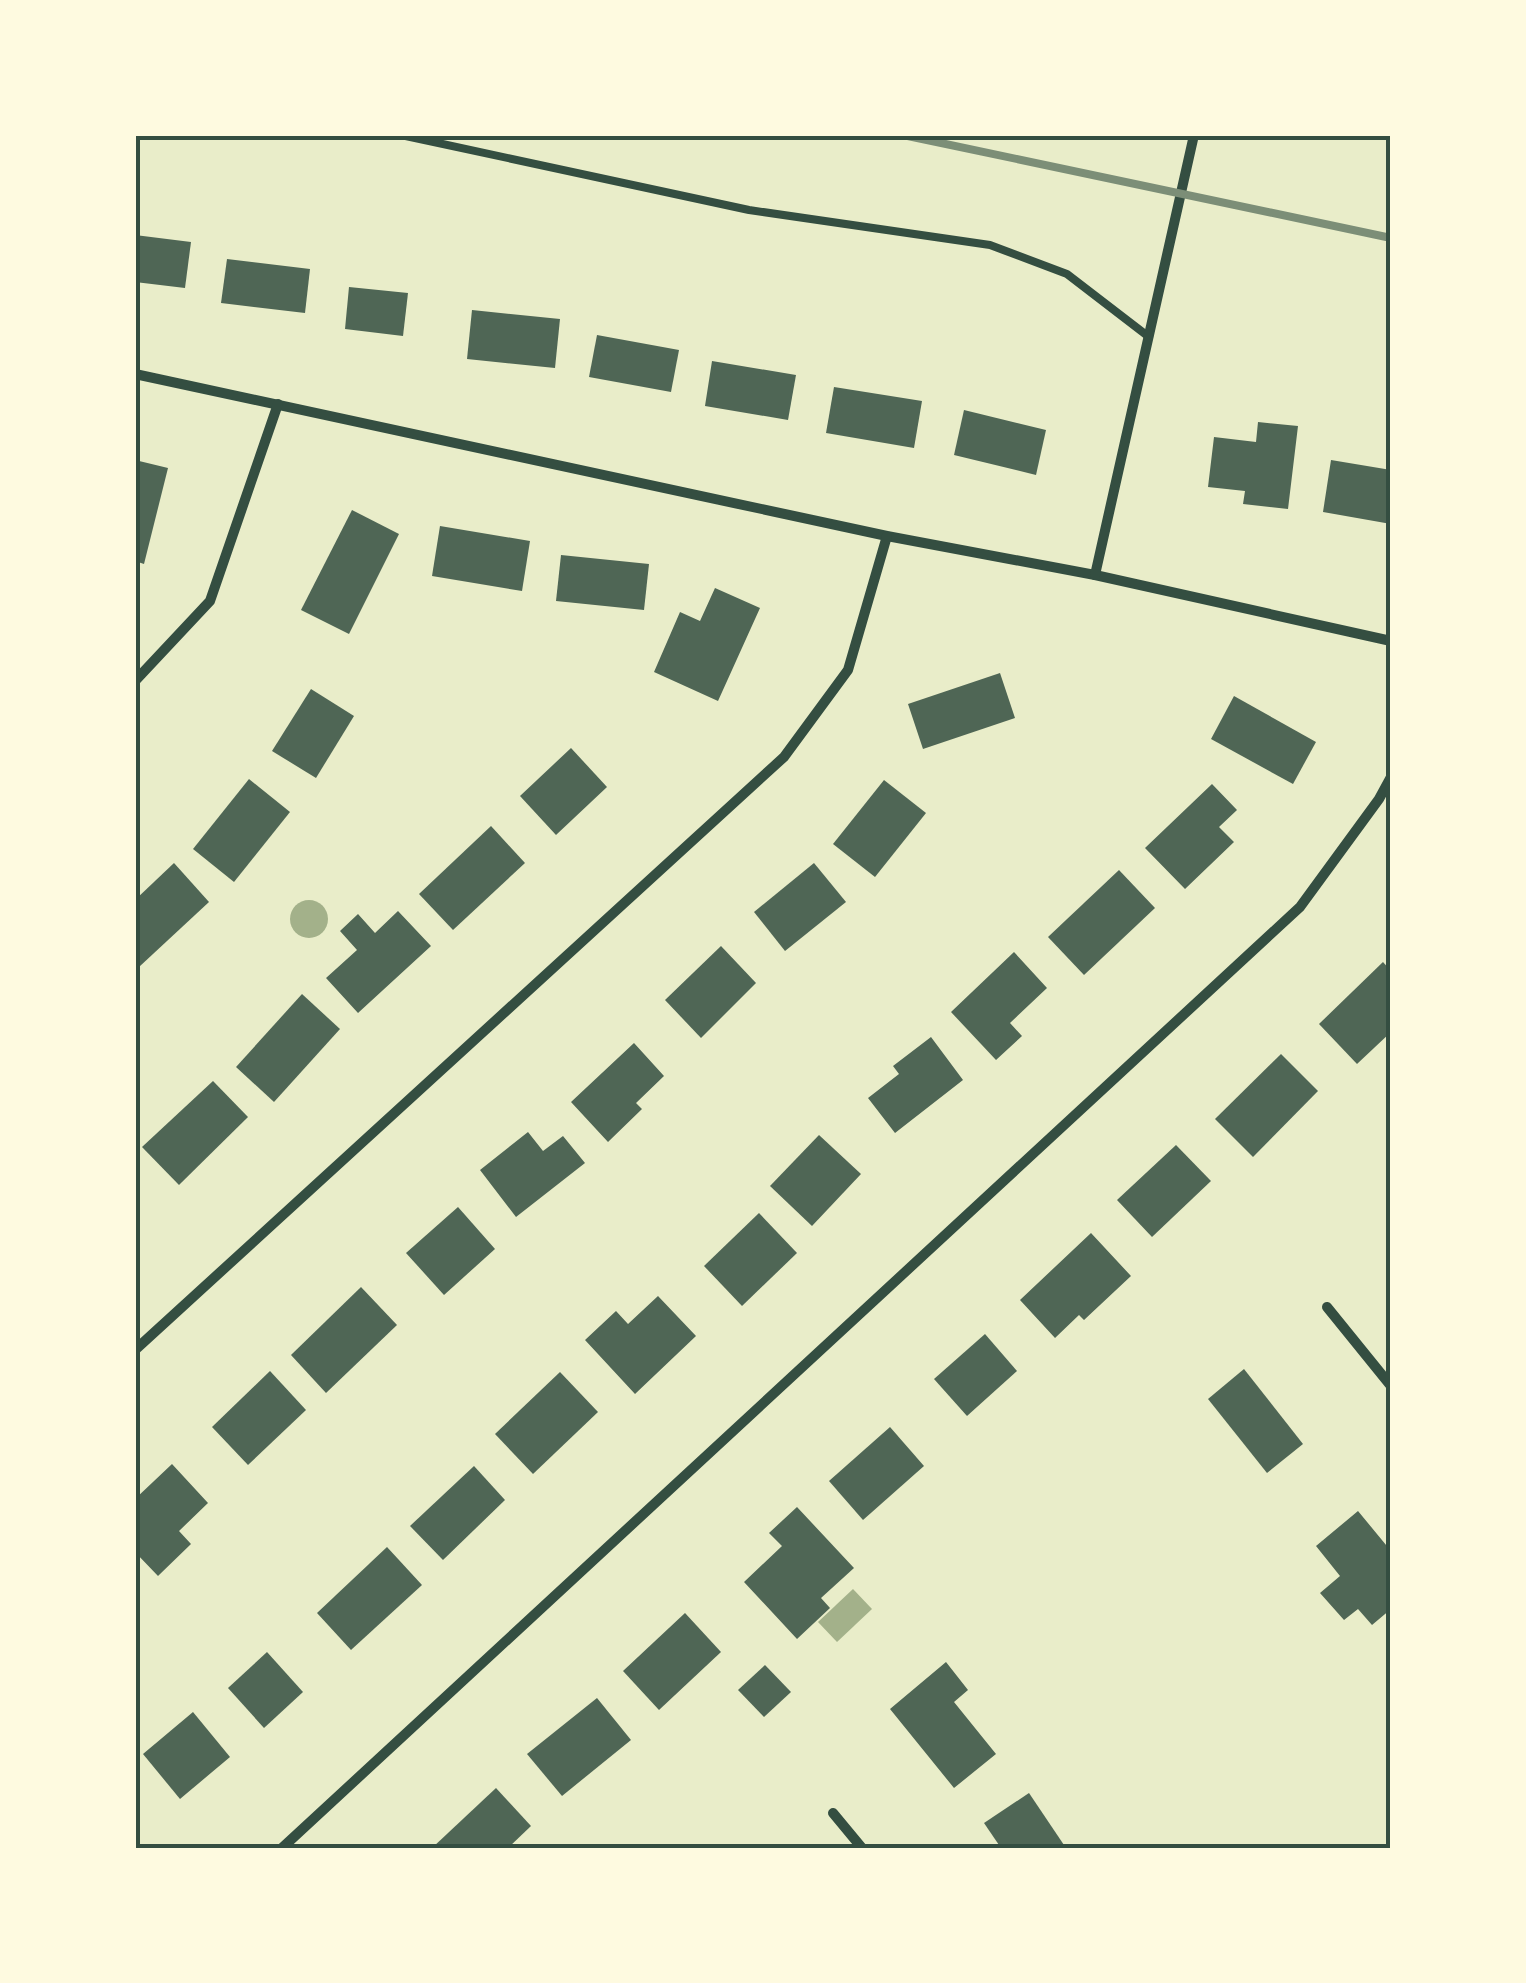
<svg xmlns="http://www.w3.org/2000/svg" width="1526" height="1983" font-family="Raleway,sans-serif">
<rect width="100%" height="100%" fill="#e9edc9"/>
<g fill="#a3b18a">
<circle cx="309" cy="919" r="19"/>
<path d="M853 1589 872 1609 837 1642 818 1622Z"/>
</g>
<g fill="#4f6655">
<path d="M135 235 191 242 185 288 135 282Z"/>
<path d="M227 259 310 269 305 313 221 303Z"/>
<path d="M349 287 408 293 403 336 345 329Z"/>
<path d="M472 310 560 319 555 368 467 359Z"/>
<path d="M597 335 679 350 671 392 589 377Z"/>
<path d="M712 361 796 375 788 420 705 406Z"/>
<path d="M834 387 922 401 914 448 826 433Z"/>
<path d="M964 410 1046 430 1036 475 954 455Z"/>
<path d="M1258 422 1298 426 1288 509 1243 504 1245 491 1208 487 1214 437 1256 442Z"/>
<path d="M135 460 168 468 144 564 135 561Z"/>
<path d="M1331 460 1391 470V524L1323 512Z"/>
<path d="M352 510 399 534 349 634 301 610Z"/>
<path d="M440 526 530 541 522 591 432 576Z"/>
<path d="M561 555 649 564 644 610 556 601Z"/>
<path d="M715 588 760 608 718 701 654 672 680 612 700 621Z"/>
<path d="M1000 673 1015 718 923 749 908 704Z"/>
<path d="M311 689 354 716 316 778 272 751Z"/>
<path d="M1234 696 1316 742 1293 784 1211 739Z"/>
<path d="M571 748 607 787 556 835 520 796Z"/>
<path d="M249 779 290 812 234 882 193 849Z"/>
<path d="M884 780 926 813 875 877 833 844Z"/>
<path d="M1212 784 1237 810 1219 827 1234 842 1185 889 1145 848Z"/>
<path d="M491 826 525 863 453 930 419 894Z"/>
<path d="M174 863 209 902 139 967 135 964V900Z"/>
<path d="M814 863 846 902 785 951 754 912Z"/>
<path d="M1119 870 1155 908 1084 975 1048 937Z"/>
<path d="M398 911 431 946 358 1013 326 978 357 950 340 931 358 914 375 933Z"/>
<path d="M721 946 756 983 701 1038 665 1000Z"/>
<path d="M1014 952 1047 988 1010 1023 1022 1036 996 1060 951 1012Z"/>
<path d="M1383 962 1391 971V1032L1357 1064 1319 1024Z"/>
<path d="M302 994 340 1029 274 1102 236 1067Z"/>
<path d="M931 1037 963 1080 895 1133 868 1098 899 1074 893 1066Z"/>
<path d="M634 1043 664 1076 636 1103 642 1109 608 1142 571 1102Z"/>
<path d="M1281 1054 1318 1091 1253 1157 1215 1119Z"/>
<path d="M213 1081 248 1117 179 1185 142 1147Z"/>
<path d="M528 1132 543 1151 563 1136 585 1163 516 1217 480 1170Z"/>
<path d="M819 1135 861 1174 812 1226 770 1186Z"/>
<path d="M1176 1145 1211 1181 1152 1237 1117 1200Z"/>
<path d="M458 1207 495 1249 444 1295 406 1253Z"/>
<path d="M759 1213 797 1253 742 1306 704 1266Z"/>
<path d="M1091 1233 1131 1276 1084 1320 1079 1315 1055 1338 1020 1300Z"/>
<path d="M361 1287 397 1325 326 1393 291 1355Z"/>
<path d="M658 1296 696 1336 635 1394 585 1340 616 1311 628 1324Z"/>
<path d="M985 1334 1017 1371 967 1416 934 1379Z"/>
<path d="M1244 1369 1303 1444 1267 1473 1208 1399Z"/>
<path d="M270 1371 306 1410 248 1465 212 1427Z"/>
<path d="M560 1372 598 1412 533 1474 495 1434Z"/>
<path d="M890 1427 924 1466 863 1520 829 1481Z"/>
<path d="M172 1464 208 1503 179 1531 191 1544 158 1576 135 1552V1499Z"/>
<path d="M474 1466 505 1500 443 1560 410 1526Z"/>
<path d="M797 1507 854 1568 821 1598 830 1608 797 1639 744 1582 782 1546 769 1533Z"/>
<path d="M1358 1511 1391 1551V1609L1372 1625 1358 1609 1344 1620 1320 1593 1340 1576 1316 1546Z"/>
<path d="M387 1547 422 1585 351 1650 317 1613Z"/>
<path d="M685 1613 721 1652 659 1710 623 1671Z"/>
<path d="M267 1652 303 1692 264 1728 228 1688Z"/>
<path d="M946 1662 968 1690 954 1702 996 1754 954 1788 890 1709Z"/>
<path d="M765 1665 791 1692 764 1717 738 1690Z"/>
<path d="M597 1698 631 1740 562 1796 527 1754Z"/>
<path d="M193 1712 230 1757 180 1799 143 1754Z"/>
<path d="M496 1788 531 1826 508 1848H432Z"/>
<path d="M1029 1793 1066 1848H1001L984 1823Z"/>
</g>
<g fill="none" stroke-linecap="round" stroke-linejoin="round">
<path stroke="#344e41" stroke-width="8" d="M401 135 749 210 990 245 1067 274 1149 337"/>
<g stroke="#344e41" stroke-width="10">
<path d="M135 374 887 536 1095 575 1391 641"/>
<path d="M1095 575 1194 135"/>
<path d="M135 681 210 601 278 404"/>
<path d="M1327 1307 1391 1386"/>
<path d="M135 1350 784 757 848 670 887 536"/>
<path d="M833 1813 862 1848"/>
<path d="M282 1848 1300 907 1379 799 1391 777"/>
</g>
<path stroke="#7c8e77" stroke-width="8" d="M903 135 1391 238"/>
</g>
<rect width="1526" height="1983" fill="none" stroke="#fefae0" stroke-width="275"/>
<rect x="138" y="138" width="1250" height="1708" fill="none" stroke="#344e41" stroke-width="4"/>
</svg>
